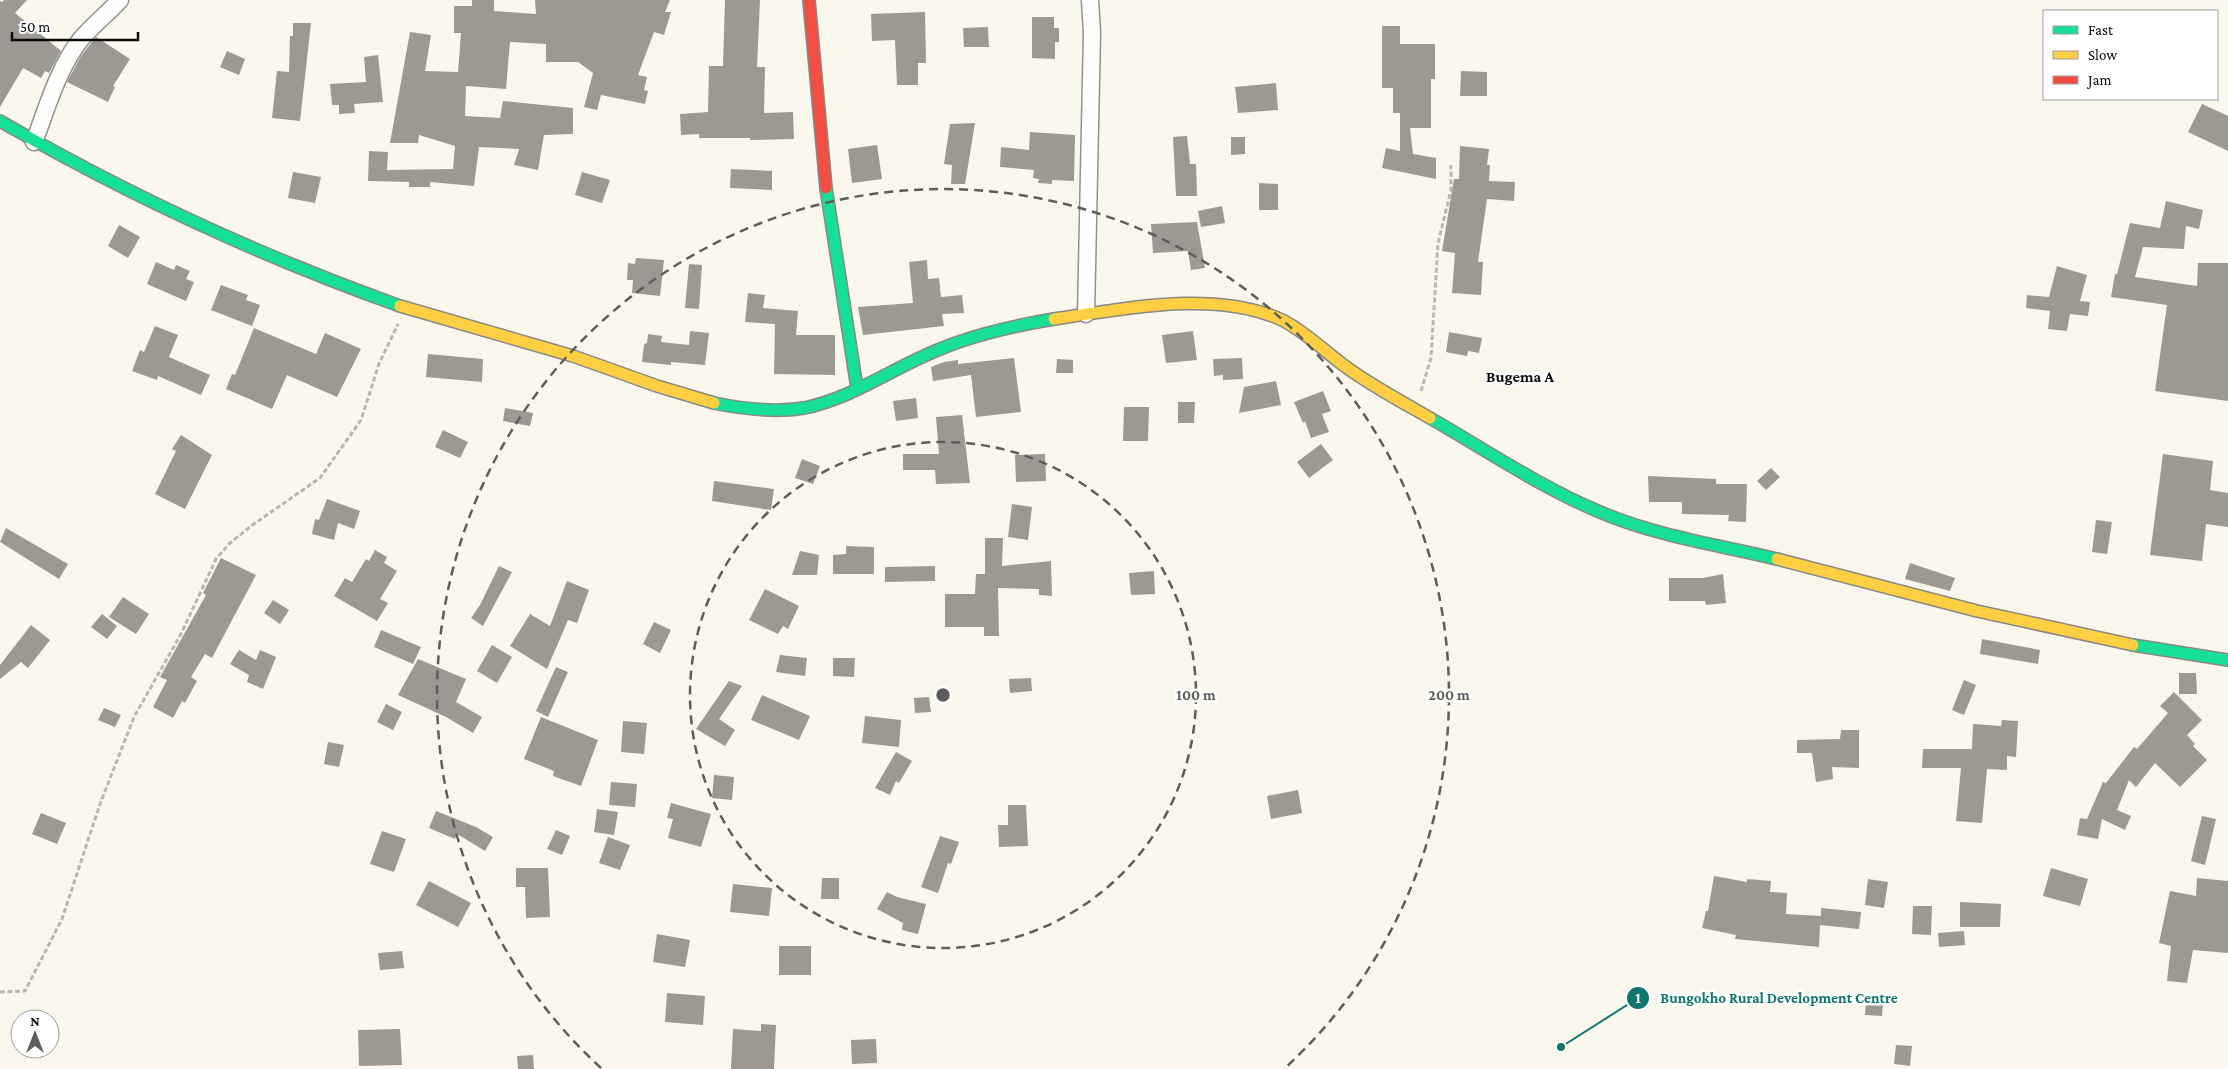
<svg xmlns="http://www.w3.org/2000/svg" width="2228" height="1069" font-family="'Crimson Pro',serif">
<rect width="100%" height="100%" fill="#faf8ed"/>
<g fill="#9c9993">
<path d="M4 0H27L15 13 61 51 49 73 45 71 41 78 23 68 0 107V1L2 2Z"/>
<path d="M472 0H494V11L536 14 535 0H670L665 12H671L664 35 654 32 638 75 647 77 644 90 648 91 645 104 601 95 597 110 584 107 593 73 578 62H546V44L510 42 506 89 466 86 465 116 500 118 503 101 573 108V134L544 135 538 170 514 165 519 149 479 147 474 186 430 182V187H409V182L368 181 369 151 388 152 387 170 453 169 455 146 419 135 418 143H390L410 32 431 35 425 71 458 72 461 33H454V6H472Z"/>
<path d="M725 0H760L757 67H765L764 113 793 112 794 139 750 140V138H699V134L681 135 680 114 708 112 709 66H723Z"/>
<path d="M925 12 926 63H918V85H897L895 40 872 41 871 14Z"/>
<path d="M1032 17H1054V28H1059V42H1055V59L1032 58Z"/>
<path d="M293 23H311L300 121 272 118 277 71 289 72 290 36H293Z"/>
<path d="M1382 26H1400V44H1435V79H1431V128H1410L1413 154 1436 158V179L1382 168 1386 148 1400 151V113H1393V88H1382Z"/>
<path d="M988 27 989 47H964L963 28Z"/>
<path d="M96 37 130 59 113 86 115 87 108 102 67 82 81 56Z"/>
<path d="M227 51 245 59 239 75 220 67Z"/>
<path d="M378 55 383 102 354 104 355 113 339 114V105H332L330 84 366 82 364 57Z"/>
<path d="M1461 71 1487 72V96H1460Z"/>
<path d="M1276 83 1278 110 1238 113 1235 87Z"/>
<path d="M2202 104 2228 116V151L2188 132Z"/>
<path d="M975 123 965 184H951L952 165 944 164 950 124Z"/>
<path d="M1030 132 1075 135 1074 181 1052 180V184L1038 183 1039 179 1033 178 1034 170 1000 167 1001 147 1029 150Z"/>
<path d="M1187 136 1190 164H1196L1197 196H1176L1173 137Z"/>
<path d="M1231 137H1245V154L1231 155Z"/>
<path d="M877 145 882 179 852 183 848 149Z"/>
<path d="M1460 146 1489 149 1487 165H1490L1489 181 1515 182 1514 201 1487 199 1478 262H1483L1481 295 1452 293 1455 253 1442 251 1454 179H1459Z"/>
<path d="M731 169 772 171V190L730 188Z"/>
<path d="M293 172 321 177 315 203 288 198Z"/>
<path d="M582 172 610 180 602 203 575 195Z"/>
<path d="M1259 183 1278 184V210H1259Z"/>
<path d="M2166 201 2203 210 2199 229 2186 226 2184 249 2143 247 2135 277 2197 286 2198 263H2228V401L2155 391 2167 305 2111 297 2115 274H2117L2130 223 2160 228Z"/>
<path d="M1222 206 1225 223 1201 227 1198 211Z"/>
<path d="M1197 222 1205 268 1191 270 1188 251 1153 253 1151 224Z"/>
<path d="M119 225 140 237 128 258 108 246Z"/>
<path d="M636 258 664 260 660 296 632 293 633 280H627L628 263 635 264Z"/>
<path d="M927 260 928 279 939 278 941 297 962 295 964 313 942 314 944 326 863 335 858 307 913 303 909 262Z"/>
<path d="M156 262 174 270 176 265 190 271 186 279 194 282 186 301 147 284Z"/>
<path d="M689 264 702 265 699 309 685 308Z"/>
<path d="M2057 266 2087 275 2080 301 2090 302 2088 316 2070 314 2067 331 2048 329 2050 311 2026 308 2027 295 2049 297Z"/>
<path d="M221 285 248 295 246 300 260 305 252 326 211 310Z"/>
<path d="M748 293 765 295 763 308 798 311 796 335H835V375L774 374 775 324 745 322Z"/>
<path d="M155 326 178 335 169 357 210 375 201 395 158 376 157 380 132 371 140 350 144 352Z"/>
<path d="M254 328 316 354 325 333 361 349 337 397 287 375 272 409 226 389 232 374 235 375Z"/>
<path d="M690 331 709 333 705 365 671 362V365L642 362 644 344 647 343 648 334 662 336 661 342 689 345Z"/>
<path d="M1193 331 1197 360 1166 363 1162 335Z"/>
<path d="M1449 332 1482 338 1479 353 1468 351 1467 356 1446 352Z"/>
<path d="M428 354 483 359 482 382 426 377Z"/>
<path d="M1014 358 1021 412 976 417 971 375 933 381 931 367 944 362 958 360V364Z"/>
<path d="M1242 358 1243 379 1223 380V375L1214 376 1213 359Z"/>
<path d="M1057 359 1073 360V373H1056Z"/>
<path d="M1276 381 1281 405 1239 413 1244 387Z"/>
<path d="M1323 391 1331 411 1322 414 1329 432 1311 438 1305 421 1303 423 1294 402Z"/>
<path d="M916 398 918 418 896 421 893 401Z"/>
<path d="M1178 402H1195L1194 423H1178Z"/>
<path d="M1124 407H1149L1148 441H1123Z"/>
<path d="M505 408 533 413 530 426 503 421Z"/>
<path d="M962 415 970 483 936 484 935 470H903V454H939L936 417Z"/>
<path d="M443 430 468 442 460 458 435 447Z"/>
<path d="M181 435 212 455 185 509 155 494 176 451 172 449Z"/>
<path d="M1321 444 1333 460 1309 478 1297 462Z"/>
<path d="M1045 454 1046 481 1016 482 1015 455Z"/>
<path d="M2163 454 2213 461 2210 490 2228 493V527L2206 524 2202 561 2150 555Z"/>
<path d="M802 459 820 466 813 484 795 478Z"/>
<path d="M1771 468 1780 477 1766 490 1757 481Z"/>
<path d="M1648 476 1716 479V484H1747L1746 522 1728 521 1729 515 1682 514V502H1649Z"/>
<path d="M714 481 774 489 771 510 712 501Z"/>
<path d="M327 499 360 511 354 529 338 523 334 540 312 534 315 519 319 520Z"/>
<path d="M1012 504 1032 507 1028 540 1008 537Z"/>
<path d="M2096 520 2112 522 2107 554 2092 552Z"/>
<path d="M6 528 68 564 59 579 0 542Z"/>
<path d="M985 538H1003L1002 566 1051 561 1052 596 1039 595V589L998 588 999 636H984V627H945V594H975L976 574H985Z"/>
<path d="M846 546 874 547V574H833V555L846 554Z"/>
<path d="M375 550 387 557 384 563 397 571 380 599 388 603 377 621 334 596 345 578 352 582 366 559 369 561Z"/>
<path d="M800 551 819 555 817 575H792Z"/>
<path d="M221 558 256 575 214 654 212 658 205 654 191 677 197 681 185 703 182 701 173 718 153 707 167 680 160 677 206 595 203 593Z"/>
<path d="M1910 563 1955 578 1950 591 1905 579Z"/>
<path d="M499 566 512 572 483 626 471 618 480 605Z"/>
<path d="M935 566V581L885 582V567Z"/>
<path d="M1154 571 1155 594 1131 595 1129 573Z"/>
<path d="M1723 574 1726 603 1706 605 1705 601H1669V578H1703Z"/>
<path d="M567 581 589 590 577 623 568 620 547 669 510 646 530 614 550 626Z"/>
<path d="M765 589 799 606 788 629 783 626 778 634 749 620Z"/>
<path d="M123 597 149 614 136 634 109 617Z"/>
<path d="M273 600 289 610 280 624 264 613Z"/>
<path d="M102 614 117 626 107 639 91 627Z"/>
<path d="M654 622 671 630 660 653 643 644Z"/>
<path d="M31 625 50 640 28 668 21 662 0 679V665Z"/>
<path d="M381 630 421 647 413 664 374 647Z"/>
<path d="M1982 639 2040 650 2038 664 1980 654Z"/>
<path d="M492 645 512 657 497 683 477 671Z"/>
<path d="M239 650 256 660 260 650 276 657 263 689 247 682 249 675 230 664Z"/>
<path d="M780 655 807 658 805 676 776 672Z"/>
<path d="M833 658H855L854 677 833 676Z"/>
<path d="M418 659 466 679 456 702 482 717 473 733 446 717 398 695Z"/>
<path d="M556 667 568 672 548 717 536 711Z"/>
<path d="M2179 673H2196L2197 694H2179Z"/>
<path d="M1031 678 1032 691 1010 693 1009 679Z"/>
<path d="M1964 680 1976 685 1964 715 1952 710Z"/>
<path d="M729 681 742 686 719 719 735 730 725 746 696 729Z"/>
<path d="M2174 692 2202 720 2187 735 2195 744 2193 746 2207 760 2180 787 2155 763 2136 787 2129 780 2117 810 2131 816 2125 830 2102 819 2098 839 2077 835 2080 818 2087 819 2103 782 2106 783 2134 747 2137 749 2168 713 2160 706Z"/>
<path d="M762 695 810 716 799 740 751 720Z"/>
<path d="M929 697 931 712 915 713 914 698Z"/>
<path d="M386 704 402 712 393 730 377 722Z"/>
<path d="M104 708 121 715 115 727 98 720Z"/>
<path d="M865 716 901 720 899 747 862 743Z"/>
<path d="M541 717 598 740 581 786 553 776 554 771 524 759Z"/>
<path d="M2002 720 2018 721 2016 757 2007 756V770L1987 769 1982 823 1956 821 1961 768H1922L1923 749H1972L1973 724 2001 726Z"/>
<path d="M623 721 647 723 644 754 621 752Z"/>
<path d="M1841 730H1859V768L1832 767 1833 779 1816 782 1812 753H1797V740L1840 739Z"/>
<path d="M328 742 344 745 339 767 324 764Z"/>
<path d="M896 752 912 761 899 783 896 781 890 795 875 788Z"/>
<path d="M714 775 734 777 732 800 712 798Z"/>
<path d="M611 782 637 784 635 807 609 805Z"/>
<path d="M1298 790 1302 813 1271 819 1267 796Z"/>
<path d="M671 803 711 814 701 847 668 838 673 819 667 818Z"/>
<path d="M1008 805H1026L1028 846 999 847 998 825H1008Z"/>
<path d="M597 809 618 812 614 835 594 832Z"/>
<path d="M436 811 476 827 493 837 485 851 457 834 455 839 429 828Z"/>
<path d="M41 813 66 823 57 844 32 834Z"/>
<path d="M2202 816 2216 819 2205 865 2191 861Z"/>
<path d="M556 830 570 836 562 855 547 849Z"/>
<path d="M382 831 406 839 394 872 370 864Z"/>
<path d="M940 836 959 842 951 864 948 863 938 893 921 887Z"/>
<path d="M608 837 630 845 620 870 599 863Z"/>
<path d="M516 868H548L550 917 526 918 525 887H516Z"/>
<path d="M2051 868 2088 879 2080 906 2043 896Z"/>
<path d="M1714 876 1747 882V879L1771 881 1770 892 1787 893 1786 914 1821 916V908L1861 912 1859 929 1820 925 1819 947 1735 939 1736 935 1702 928 1706 911H1708Z"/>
<path d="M822 878H839V899H821Z"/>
<path d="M2197 878 2228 881V953L2193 950 2187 983 2167 981 2171 946 2159 943 2170 891 2196 896Z"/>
<path d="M1868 879 1888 882 1884 908 1865 905Z"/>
<path d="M429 881 471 903 458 927 416 905Z"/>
<path d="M733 884 772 888 769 916 730 912Z"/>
<path d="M887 892 897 897 926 904 918 934 902 930 903 923 877 909Z"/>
<path d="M1960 902 2001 904 2000 927H1960Z"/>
<path d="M1913 906H1932L1931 935 1912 934Z"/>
<path d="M1964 931 1965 945 1939 947 1938 933Z"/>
<path d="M657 934 690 940 685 967 653 962Z"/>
<rect x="779" y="946" width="32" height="29"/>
<path d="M402 951 404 968 380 970 378 953Z"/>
<path d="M667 993 705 996 703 1025 665 1022Z"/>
<path d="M1866 1002 1883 1003 1882 1016 1865 1015Z"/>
<path d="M761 1024 776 1025 774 1069H731L733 1029 761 1031Z"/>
<path d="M400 1029 402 1065 359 1066 358 1030Z"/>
<path d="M876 1039 877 1063 852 1064 851 1040Z"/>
<path d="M1896 1045 1912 1046 1910 1066 1894 1064Z"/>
<path d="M533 1055 534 1069H518L517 1056Z"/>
</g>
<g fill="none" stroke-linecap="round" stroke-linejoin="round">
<defs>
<g id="street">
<path d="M34 142C47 108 58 68 81 39 93 25 108 13 120 0"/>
<path d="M1086 314 1092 33 1090 0"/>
</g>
<g id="fast">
<path d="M0 121C128 195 260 256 400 306"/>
<path d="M826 188 857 388"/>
<path d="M714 403C743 409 774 413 804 408 850 399 890 370 933 352 971 335 1012 326 1054 319"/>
<path d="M1430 418C1486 450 1540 487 1600 512 1656 536 1718 545 1777 559"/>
<path d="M2133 645 2228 660"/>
</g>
<g id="slow">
<path d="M400 306 573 356 657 386 714 403"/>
<path d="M1054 319C1124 309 1215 289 1282 320 1306 332 1324 351 1346 367 1372 386 1402 402 1430 418"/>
<path d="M1777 559 1977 611 2133 645"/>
</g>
<path id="jam" d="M809 0 826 188"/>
</defs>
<use href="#street" stroke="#92918c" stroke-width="19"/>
<use href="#fast" stroke="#898883" stroke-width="14"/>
<use href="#slow" stroke="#898883" stroke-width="14"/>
<use href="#jam" stroke="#898883" stroke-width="14"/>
<g stroke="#b7b7b5" stroke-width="3" stroke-dasharray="5 2.5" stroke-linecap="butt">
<path d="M1421 391 1431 358 1438 243 1451 190V165"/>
<path d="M0 992 25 991 62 919 100 804 134 717 181 634 216 559 229 544 251 526 320 478 361 420 379 364 398 324"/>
</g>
<use href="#street" stroke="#fefefc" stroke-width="16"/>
<use href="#fast" stroke="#16e098" stroke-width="11"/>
<use href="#slow" stroke="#ffcf43" stroke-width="11"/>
<use href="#jam" stroke="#f24e42" stroke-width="11"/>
</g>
<g fill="none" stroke="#5e5d59" stroke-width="2.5" stroke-dasharray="9 6">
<circle cx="943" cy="695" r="253"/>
<path d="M601 1068A506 506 0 1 1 1285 1068"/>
</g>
<g text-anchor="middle" stroke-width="5" stroke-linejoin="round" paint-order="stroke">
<g font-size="16" font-weight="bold" fill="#0a0a0a" stroke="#fff">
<text x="1520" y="382">Bugema A</text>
</g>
</g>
<circle cx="943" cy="695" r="8" fill="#5e5d59" stroke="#fff" stroke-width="2.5"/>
<g font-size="15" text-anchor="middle" font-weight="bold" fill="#5e5d59" stroke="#fff" stroke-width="5" stroke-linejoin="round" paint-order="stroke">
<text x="1196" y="700">100 m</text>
<text x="1449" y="700">200 m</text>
</g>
<path fill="none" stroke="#0f766e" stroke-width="2" d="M1561 1047L1638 998"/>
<g fill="#0f766e" stroke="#fff" stroke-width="2">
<circle cx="1561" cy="1047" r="5"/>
<circle cx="1638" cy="998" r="12"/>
</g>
<g font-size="15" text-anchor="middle" font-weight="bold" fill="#fff">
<text x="1638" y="1003">1</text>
</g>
<g font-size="15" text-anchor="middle" font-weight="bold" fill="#0f766e" stroke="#fff" stroke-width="5" stroke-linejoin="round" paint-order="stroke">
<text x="1779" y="1003">Bungokho Rural Development Centre</text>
</g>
<rect x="2043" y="10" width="175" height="90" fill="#ffffff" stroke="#9d9d9d"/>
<rect x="2053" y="26" width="25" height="8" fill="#16e098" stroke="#9d9d9d"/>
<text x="2088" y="35" font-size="15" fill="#0a0a0a">Fast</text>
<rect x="2053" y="51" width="25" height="8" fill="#ffcf43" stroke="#9d9d9d"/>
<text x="2088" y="60" font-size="15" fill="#0a0a0a">Slow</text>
<rect x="2053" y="76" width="25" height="8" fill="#f24e42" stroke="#9d9d9d"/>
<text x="2088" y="85" font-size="15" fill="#0a0a0a">Jam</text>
<g transform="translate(35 1034)"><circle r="24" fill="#ffffff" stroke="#9d9d9d"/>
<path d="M0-4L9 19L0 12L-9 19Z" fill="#5e5d59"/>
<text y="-8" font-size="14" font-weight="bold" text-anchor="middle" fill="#0a0a0a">N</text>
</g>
<path d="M12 32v8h126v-8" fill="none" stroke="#0a0a0a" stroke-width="2.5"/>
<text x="20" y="32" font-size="15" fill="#0a0a0a" stroke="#ffffff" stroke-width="4" paint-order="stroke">50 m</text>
</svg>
